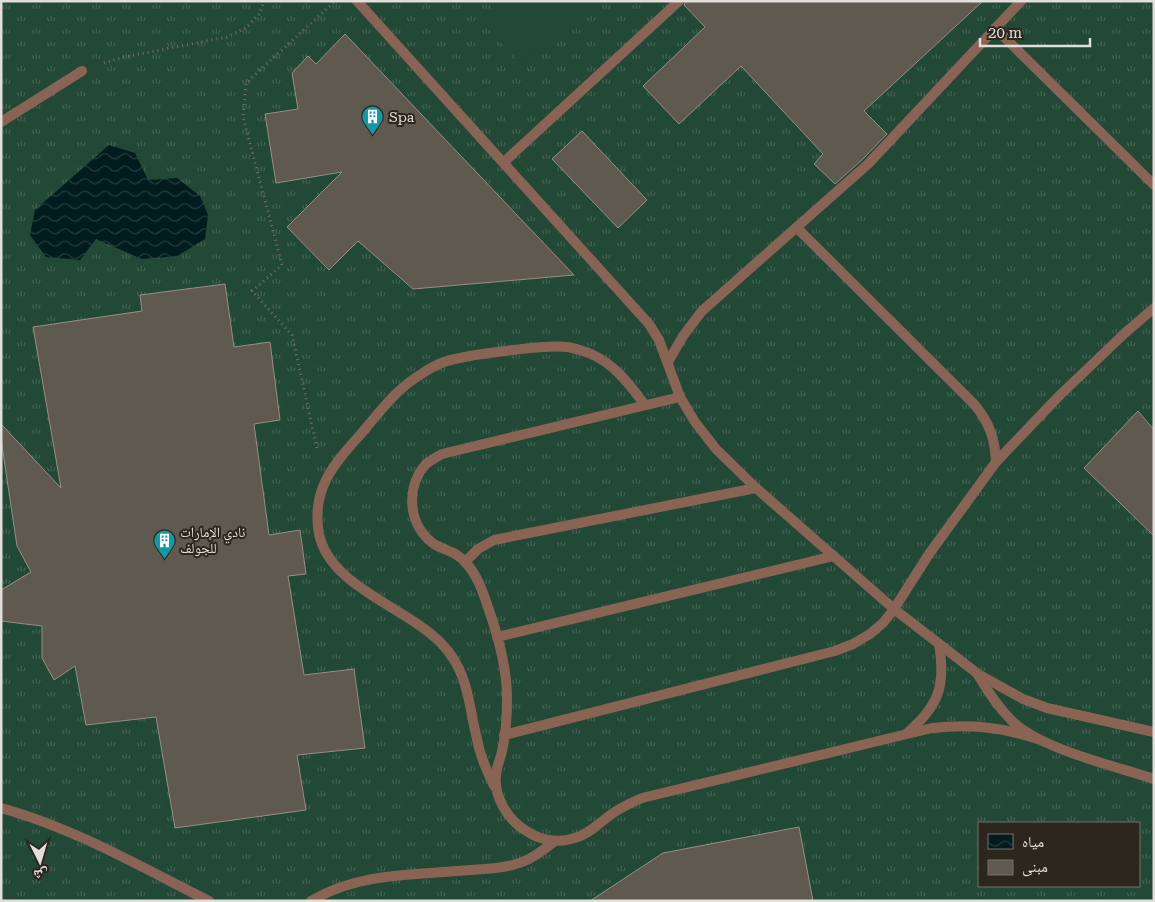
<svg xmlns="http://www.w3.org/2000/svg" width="1155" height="902" font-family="'Roboto Serif','Noto Naskh Arabic',serif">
<defs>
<pattern id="grass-tufts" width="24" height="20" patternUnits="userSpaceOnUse" patternTransform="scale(1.25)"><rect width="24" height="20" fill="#224836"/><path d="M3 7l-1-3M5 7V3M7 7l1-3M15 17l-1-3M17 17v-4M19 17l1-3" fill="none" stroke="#426252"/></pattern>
<pattern id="water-waves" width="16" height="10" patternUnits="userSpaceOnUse" patternTransform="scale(1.25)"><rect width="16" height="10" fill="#001c1e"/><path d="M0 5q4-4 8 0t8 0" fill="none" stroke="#253d3e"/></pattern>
</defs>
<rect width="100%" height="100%" fill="#2c261e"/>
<path fill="url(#grass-tufts)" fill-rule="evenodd" d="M1 1H1154V901H1ZM979 823H1139V886H979Z"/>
<path fill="#224836" d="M498 1H588L521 64 479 19Z"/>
<path fill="url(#water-waves)" d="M109 145 135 153 148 180 177 178 200 196 208 215 205 239 177 256 142 259 96 239 80 260 46 257 30 235 35 210Z"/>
<g fill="#605950" stroke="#968f85">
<path d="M686 1H983L864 111 887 134 863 159 835 184 814 164 823 154 741 66 679 124 643 86 705 27 684 5Z"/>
<path d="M345 34 574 275 413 289 358 241 329 270 287 227 342 172 276 183 265 114 298 109 292 73 308 56 316 64Z"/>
<path d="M582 131 647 200 618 228 552 159Z"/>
<path d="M225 284 234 347 270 342 280 420 254 424 269 535 300 530 306 574 288 576 304 675 354 669 365 748 297 755 306 810 175 828 156 717 86 725 75 666 54 680 42 658V626L1 621V590L31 572 17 546 1 439V424L61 488 33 327 142 311 140 295Z"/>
<path d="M1138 411 1154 430V536L1084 468Z"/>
<path d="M799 827 813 901H590L663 853Z"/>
</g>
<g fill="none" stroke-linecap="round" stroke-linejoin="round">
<g stroke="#757069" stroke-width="3" stroke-dasharray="1 4" stroke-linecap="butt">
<path d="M104 63 124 57 227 37 246 28 260 13 264 1"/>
<path d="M317 448 292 335 252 291 282 265 243 117 246 83 334 2"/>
</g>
<g stroke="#896354" stroke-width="10">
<path d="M357 1 649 324 659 340 680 397 695 422 716 449 756 488 894 609 978 674 1023 699 1047 708 1154 732"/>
<path d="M995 28 1154 185"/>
<path d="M1 122 82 71"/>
<path d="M504 162 679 1"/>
<path d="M797 228 974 404C989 422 995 438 996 462"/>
<path d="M668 362 683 336 702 311 868 164 1021 1"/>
<path d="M680 397 442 454C437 457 431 460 426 464 405 487 408 526 434 544 445 551 456 551 466 563 478 576 483 593 489 610 499 639 507 668 507 698 507 716 506 734 502 751 501 757 498 763 497 769 491 794 507 820 528 832 542 841 559 843 575 838 589 834 598 824 609 816 619 808 631 803 642 798L932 728C971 724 1001 727 1038 739"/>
<path d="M465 562 478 549 494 540 756 488"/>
<path d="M497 637 834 556"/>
<path d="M978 675C988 692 998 707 1012 721 1043 750 1112 765 1154 779"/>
<path d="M906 734C939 706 946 686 939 644"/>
<path d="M504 735 835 651 853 644 870 634 883 623 894 609 929 554 996 462 1060 395 1125 333 1154 308"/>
<path d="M494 786C487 771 480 756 477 739 468 703 469 672 441 643 406 607 330 587 319 534 311 490 333 465 360 435 378 414 396 389 420 375 427 370 436 365 444 362 466 355 490 353 513 350 530 348 549 345 567 347 574 348 583 351 589 353 615 364 629 384 645 405"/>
<path d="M1 808C72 827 143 868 209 901"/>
<path d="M311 901C358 872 417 875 470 870 485 869 501 869 516 864 531 860 543 850 555 841"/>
</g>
</g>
<defs>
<symbol id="building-pin" viewBox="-11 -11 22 30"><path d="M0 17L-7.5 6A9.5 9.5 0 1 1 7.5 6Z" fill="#0f9aa8" stroke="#2c261e"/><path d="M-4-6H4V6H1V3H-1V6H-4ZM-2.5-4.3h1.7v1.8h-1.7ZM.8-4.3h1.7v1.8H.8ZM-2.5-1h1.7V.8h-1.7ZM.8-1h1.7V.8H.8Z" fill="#fff"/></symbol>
</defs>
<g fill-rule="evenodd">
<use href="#building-pin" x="360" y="104" width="25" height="34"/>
<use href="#building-pin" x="152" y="528" width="25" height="34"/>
</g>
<g text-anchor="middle" stroke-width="4" stroke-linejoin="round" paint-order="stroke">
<g font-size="14" fill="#e2ded9" stroke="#2c261e" text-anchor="start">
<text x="389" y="122">Spa</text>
<text x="180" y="537">نادي الإمارات<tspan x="180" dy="16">للجولف</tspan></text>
</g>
</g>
<rect width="1155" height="902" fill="none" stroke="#e2ded9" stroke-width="5"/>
<rect x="978" y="822" width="162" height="65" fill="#2c261e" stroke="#757069"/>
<rect x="988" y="834" width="25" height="15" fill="url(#water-waves)" stroke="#757069"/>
<text x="1022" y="847" font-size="15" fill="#e2ded9">مياه</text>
<rect x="988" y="860" width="25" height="15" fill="#605950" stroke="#757069"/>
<text x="1022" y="872" font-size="15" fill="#e2ded9">مبنى</text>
<g transform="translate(40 862) rotate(175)" stroke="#2c261e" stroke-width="4" paint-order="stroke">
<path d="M0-4L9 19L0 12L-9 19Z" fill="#e2ded9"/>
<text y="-8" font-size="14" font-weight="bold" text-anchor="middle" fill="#e2ded9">ش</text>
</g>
<path d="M980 38v8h110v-8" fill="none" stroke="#e2ded9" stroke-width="2.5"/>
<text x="988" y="38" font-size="15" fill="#e2ded9" stroke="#2c261e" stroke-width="4" paint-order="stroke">20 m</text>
</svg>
